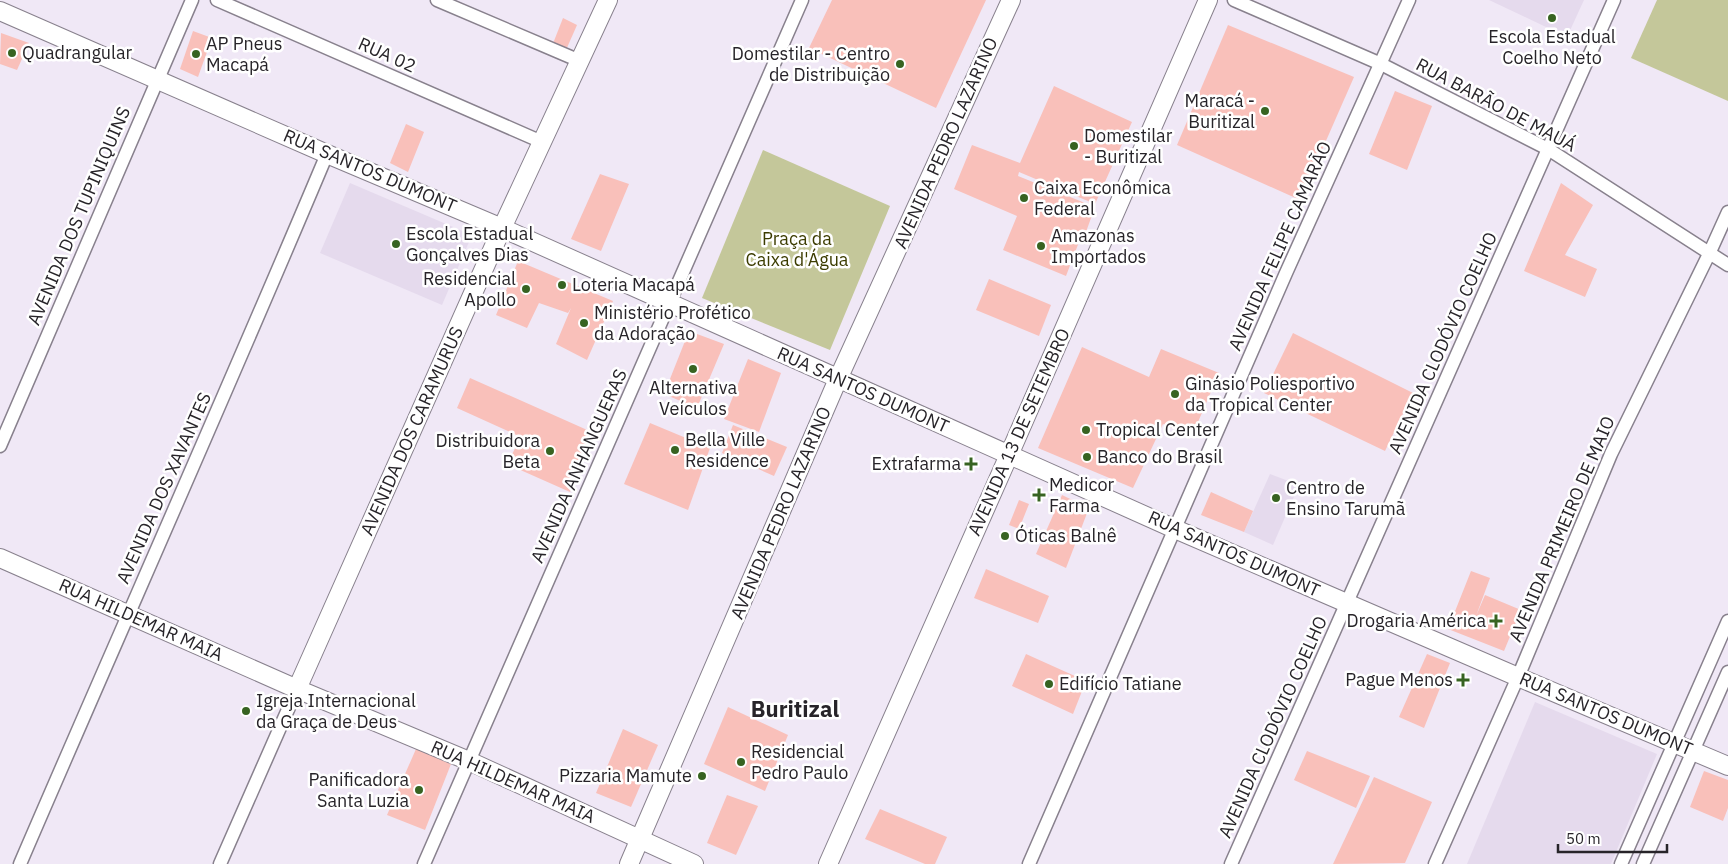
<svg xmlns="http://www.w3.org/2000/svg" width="1728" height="864" font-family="'IBM Plex Sans',sans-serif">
<rect width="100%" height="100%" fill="#f0e8f6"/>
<g fill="#e5daed">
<path d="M1489 0H1584L1567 37Z"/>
<path d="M350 183 472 235 442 305 320 253Z"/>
<path d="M1270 474 1299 485 1273 545 1244 532Z"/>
<path d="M1535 702 1657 754 1611 864H1467Z"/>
</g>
<g fill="#c4c79a">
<path d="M1657 0H1728V101L1631 58Z"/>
<path d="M763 150 890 206 830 350 702 298Z"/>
</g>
<g fill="#f9c0ba">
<path d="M832 0H986L936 108 809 48Z"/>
<path d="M563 18 577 25 566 50 552 46Z"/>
<path d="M1228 25 1354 77 1300 200 1177 145Z"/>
<path d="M193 31 212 38 198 77 180 69Z"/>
<path d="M1 33 29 43 17 70 0 64Z"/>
<path d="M1054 86 1132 122 1095 204 1019 172 1018 176 1095 207 1082 243 1079 242 1066 276 1003 250 1017 216 954 189 972 145 1020 163Z"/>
<path d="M1395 91 1432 106 1407 170 1369 154Z"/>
<path d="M406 124 424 132 408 172 390 163Z"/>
<path d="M600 174 629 184 601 251 571 239Z"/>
<path d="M1561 183 1593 205 1565 255 1597 269 1585 297 1524 271Z"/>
<path d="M518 261 613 301 587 360 556 344 571 308 568 313 539 303 527 328 496 315Z"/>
<path d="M989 279 1051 305 1039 336 976 310Z"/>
<path d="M689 331 724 344 697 408 664 394Z"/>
<path d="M1293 333 1413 393 1385 451 1264 393Z"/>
<path d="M1082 347 1149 377 1161 349 1219 373 1192 436 1163 424 1133 488 1038 448Z"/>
<path d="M748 359 781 373 759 432 724 419Z"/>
<path d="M470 378 594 433 570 492 507 464 521 437 457 408Z"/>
<path d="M650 423 710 448 688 510 624 484Z"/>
<path d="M733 425 787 447 774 476 722 453Z"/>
<path d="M1211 492 1253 511 1244 532 1201 515Z"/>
<path d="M1062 495 1089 508 1066 568 1036 554Z"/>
<path d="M1019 500 1029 504 1019 529 1009 525Z"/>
<path d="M986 569 1049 596 1038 623 974 598Z"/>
<path d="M1471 571 1490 578 1476 616 1485 595 1521 610 1504 651 1448 629Z"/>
<path d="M1026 654 1086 681 1073 714 1012 686Z"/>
<path d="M1427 654 1450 663 1424 728 1399 717Z"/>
<path d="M728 707 788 735 765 791 704 764Z"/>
<path d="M623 729 658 745 631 807 596 793Z"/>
<path d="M416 749 451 764 425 830 387 815Z"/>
<path d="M1307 751 1370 776 1356 808 1294 780Z"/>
<path d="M1704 771 1728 780V808L1723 821 1690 807Z"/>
<path d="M1374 777 1432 802 1405 863 1333 864Z"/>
<path d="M727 795 758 806 736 855 707 843Z"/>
<path d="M880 809 947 837 935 864H925L865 839Z"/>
</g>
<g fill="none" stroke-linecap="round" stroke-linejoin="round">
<defs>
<g id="street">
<path d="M217 0 542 142"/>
<path d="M437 0 580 61"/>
<path d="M1234 0 1381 64 1548 149 1728 265"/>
<path d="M0 446 192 0"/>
<path d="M20 864C122 627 227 392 327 154"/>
<path d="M220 864 297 689"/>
<path d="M424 864 802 0"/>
<path d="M1029 864 1286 273 1409 0"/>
<path d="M1231 864 1614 0"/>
<path d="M1435 864 1518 677 1611 454 1709 254 1728 212"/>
<path d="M1621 864 1728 621"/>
<path d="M1643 864 1728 672"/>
</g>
<g id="secondary">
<path d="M0 11 327 154 502 228 1175 529 1518 677 1728 766"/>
<path d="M0 558 297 689 469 761 694 864"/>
<path d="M297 689 502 228 608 0"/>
<path d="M629 864 838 379 1011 0"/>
<path d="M828 864 1009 455 1208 0"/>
</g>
</defs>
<use href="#street" stroke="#88818d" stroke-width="15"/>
<use href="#secondary" stroke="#88818d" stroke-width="20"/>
<use href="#street" stroke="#fff" stroke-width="12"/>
<use href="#secondary" stroke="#fff" stroke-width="18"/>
</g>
<g fill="#376321" stroke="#fff" stroke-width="2">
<circle cx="1552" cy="18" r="5"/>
<circle cx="12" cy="53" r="5"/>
<circle cx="196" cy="54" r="5"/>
<circle cx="900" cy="64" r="5"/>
<circle cx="1265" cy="111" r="5"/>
<circle cx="1074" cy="146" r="5"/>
<circle cx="1024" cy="198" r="5"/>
<circle cx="396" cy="244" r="5"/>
<circle cx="1041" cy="246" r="5"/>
<circle cx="562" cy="285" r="5"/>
<circle cx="526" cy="289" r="5"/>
<circle cx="584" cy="323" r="5"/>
<circle cx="693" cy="369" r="5"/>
<circle cx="1175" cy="394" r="5"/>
<circle cx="1086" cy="430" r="5"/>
<circle cx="675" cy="450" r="5"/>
<circle cx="550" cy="451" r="5"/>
<circle cx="1087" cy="457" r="5"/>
<path d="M968.5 456.5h5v5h5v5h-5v5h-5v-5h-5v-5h5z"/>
<path d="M1036.5 487.5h5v5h5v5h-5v5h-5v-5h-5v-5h5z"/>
<circle cx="1276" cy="498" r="5"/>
<circle cx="1005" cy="536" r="5"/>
<path d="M1493.5 613.5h5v5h5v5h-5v5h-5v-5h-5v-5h5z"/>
<path d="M1460.5 672.5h5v5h5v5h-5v5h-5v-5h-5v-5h5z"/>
<circle cx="1049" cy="684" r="5"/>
<circle cx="246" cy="711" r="5"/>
<circle cx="741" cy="762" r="5"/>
<circle cx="702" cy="776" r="5"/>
<circle cx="419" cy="790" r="5"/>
</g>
<g text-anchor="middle" stroke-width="5" stroke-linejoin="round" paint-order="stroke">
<g font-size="18" fill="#272429" stroke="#fff" text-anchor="start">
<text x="1552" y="43" text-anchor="middle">Escola Estadual<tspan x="1552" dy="21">Coelho Neto</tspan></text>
<text x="206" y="50">AP Pneus<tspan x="206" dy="21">Macapá</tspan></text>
<text x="22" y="59">Quadrangular</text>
<text x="890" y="60" text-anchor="end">Domestilar - Centro<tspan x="890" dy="21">de Distribuição</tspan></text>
<text x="1255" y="107" text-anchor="end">Maracá -<tspan x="1255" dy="21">Buritizal</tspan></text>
<text x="1084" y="142">Domestilar<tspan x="1084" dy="21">- Buritizal</tspan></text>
<text x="1034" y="194">Caixa Econômica<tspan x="1034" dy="21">Federal</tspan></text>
<text x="406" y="240">Escola Estadual<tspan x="406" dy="21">Gonçalves Dias</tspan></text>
<text x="1051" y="242">Amazonas<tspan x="1051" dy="21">Importados</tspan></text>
<text x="516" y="285" text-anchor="end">Residencial<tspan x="516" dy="21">Apollo</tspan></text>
<text x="572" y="291">Loteria Macapá</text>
<text x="594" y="319">Ministério Profético<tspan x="594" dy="21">da Adoração</tspan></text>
<text x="1185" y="390">Ginásio Poliesportivo<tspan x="1185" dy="21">da Tropical Center</tspan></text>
<text x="693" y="394" text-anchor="middle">Alternativa<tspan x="693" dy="21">Veículos</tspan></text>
<text x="1096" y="436">Tropical Center</text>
<text x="685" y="446">Bella Ville<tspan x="685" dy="21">Residence</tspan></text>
<text x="540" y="447" text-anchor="end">Distribuidora<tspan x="540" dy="21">Beta</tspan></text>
<text x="1097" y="463">Banco do Brasil</text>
<text x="961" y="470" text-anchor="end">Extrafarma</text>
<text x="1049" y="491">Medicor<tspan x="1049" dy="21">Farma</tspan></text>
<text x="1286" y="494">Centro de<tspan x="1286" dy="21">Ensino Tarumã</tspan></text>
<text x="1015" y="542">Óticas Balnê</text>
<text x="1486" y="627" text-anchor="end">Drogaria América</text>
<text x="1453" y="686" text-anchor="end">Pague Menos</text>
<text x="1059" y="690">Edifício Tatiane</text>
<text x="256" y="707">Igreja Internacional<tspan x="256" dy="21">da Graça de Deus</tspan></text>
<text x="751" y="758">Residencial<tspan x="751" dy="21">Pedro Paulo</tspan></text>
<text x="692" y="782" text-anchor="end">Pizzaria Mamute</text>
<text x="409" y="786" text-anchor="end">Panificadora<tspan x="409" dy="21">Santa Luzia</tspan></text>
</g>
<g font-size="18" fill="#272429" stroke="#fff">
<text transform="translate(387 55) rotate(24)" y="6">RUA 02</text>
<text transform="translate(1496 105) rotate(28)" y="6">RUA BARÃO DE MAUÁ</text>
<text transform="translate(946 143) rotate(-66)" y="6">AVENIDA PEDRO LAZARINO</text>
<text transform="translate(370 171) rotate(23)" y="6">RUA SANTOS DUMONT</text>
<text transform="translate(79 216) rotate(-67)" y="6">AVENIDA DOS TUPINIQUINS</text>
<text transform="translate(1280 246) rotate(-66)" y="6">AVENIDA FELIPE CAMARÃO</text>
<text transform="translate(1443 343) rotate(-66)" y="6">AVENIDA CLODÓVIO COELHO</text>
<text transform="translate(863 390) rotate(24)" y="6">RUA SANTOS DUMONT</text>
<text transform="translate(412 431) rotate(-66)" y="6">AVENIDA DOS CARAMURUS</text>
<text transform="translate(1019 432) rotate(-66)" y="6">AVENIDA 13 DE SETEMBRO</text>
<text transform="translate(579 466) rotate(-66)" y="6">AVENIDA ANHANGUERAS</text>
<text transform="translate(164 488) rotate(-66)" y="6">AVENIDA DOS XAVANTES</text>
<text transform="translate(781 513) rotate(-67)" y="6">AVENIDA PEDRO LAZARINO</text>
<text transform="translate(1562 529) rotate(-67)" y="6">AVENIDA PRIMEIRO DE MAIO</text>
<text transform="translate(1234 554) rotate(24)" y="6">RUA SANTOS DUMONT</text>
<text transform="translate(141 620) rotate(24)" y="6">RUA HILDEMAR MAIA</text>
<text transform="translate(1606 714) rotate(23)" y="6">RUA SANTOS DUMONT</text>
<text transform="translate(1273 727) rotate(-66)" y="6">AVENIDA CLODÓVIO COELHO</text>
<text transform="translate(513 782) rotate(24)" y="6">RUA HILDEMAR MAIA</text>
</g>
<g font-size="18" fill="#3c3c00" stroke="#fff">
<text x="797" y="245">Praça da<tspan x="797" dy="21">Caixa d'Água</tspan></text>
</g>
<g font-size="22" font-weight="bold" fill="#272429" stroke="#fff">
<text x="795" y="717">Buritizal</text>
</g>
</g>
<path d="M1558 844v8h109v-8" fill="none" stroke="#272429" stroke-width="2.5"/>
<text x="1566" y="844" font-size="15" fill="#272429" stroke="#ffffff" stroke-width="4" paint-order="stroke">50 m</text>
</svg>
